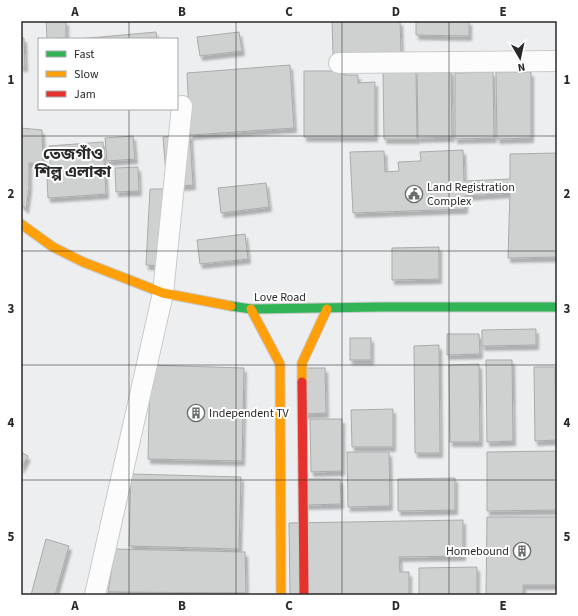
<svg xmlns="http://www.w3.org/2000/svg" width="578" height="616" font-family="'Source Sans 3','Noto Sans Bengali',sans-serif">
<defs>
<filter id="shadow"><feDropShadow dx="2.5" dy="4.5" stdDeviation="1" flood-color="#0004"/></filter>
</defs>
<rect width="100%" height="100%" fill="#eceef0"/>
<g fill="#cfd0d0" stroke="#ababac" filter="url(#shadow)">
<path d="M46 21H66V38L47 39Z"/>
<path d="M332 21H400L401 53 333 55Z"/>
<path d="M416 21H469V36L416 35Z"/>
<path d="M156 32 157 39H78Z"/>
<path d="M239 32 242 51 200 56 197 37Z"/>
<path d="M21 38H24L25 67H21Z"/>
<path d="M290 65 294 128 190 135 187 73Z"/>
<path d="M417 70H451L452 137 418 138Z"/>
<path d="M304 71H344V75H358V83L375 82V137H304Z"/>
<path d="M383 72H416L417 139H384Z"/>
<path d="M493 72 494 138 455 139V73Z"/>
<path d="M496 72H531V138L497 139Z"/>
<path d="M21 128 42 130 43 164 29 163V188L26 209 21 204Z"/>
<path d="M190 135 193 185 167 187 163 137Z"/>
<path d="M133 136 135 159 107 161 105 138Z"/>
<path d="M103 142 106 194 48 198 47 178 51 177 49 146Z"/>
<path d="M463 150 464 181 510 179V154L557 153V257L508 258 510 193 465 196V209L353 213 350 152 384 151 385 172 399 171 398 162 421 161 420 152Z"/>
<path d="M138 167 139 191 116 192 115 168Z"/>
<path d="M266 183 269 207 221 213 218 188Z"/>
<path d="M150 189H164L161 266 146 265Z"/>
<path d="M245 234 248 259 200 264 197 240Z"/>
<path d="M439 247V279L392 280V248Z"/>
<path d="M536 329V345L482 346V330Z"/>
<path d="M447 334H479L480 354 447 355Z"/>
<rect x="350" y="338" width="21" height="22"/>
<path d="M439 345 440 453H415L414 346Z"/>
<path d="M486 360H512L513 441 487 442Z"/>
<path d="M479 364 480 442H450L449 365Z"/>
<path d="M150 365 244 368 242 461 148 459Z"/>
<path d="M534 367H555L556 440 535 441Z"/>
<path d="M301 368H325L326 413 302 414Z"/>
<path d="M393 409V447H352L351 410Z"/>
<path d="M310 419H342V471L311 472Z"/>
<path d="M557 451V510L487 511V452Z"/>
<path d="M21 452 28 456 21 469Z"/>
<path d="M347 452H389L390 506 348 507Z"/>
<path d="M131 474 241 477 239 549 129 546Z"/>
<path d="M455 478V510L398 511V479Z"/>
<path d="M304 479H340L341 504 305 505Z"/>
<path d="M487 517H557V585H523V595H486Z"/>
<path d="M463 520V556L399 557 400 572H409V595H290L289 523Z"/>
<path d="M46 539 69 546 55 595H31Z"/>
<path d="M115 549 245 552 246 593 108 592Z"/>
<path d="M477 567V595H419V568Z"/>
<path d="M108 592 143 593V595H108Z"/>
<rect x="143" y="593" width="84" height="2"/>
<rect x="227" y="593" width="19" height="2"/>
</g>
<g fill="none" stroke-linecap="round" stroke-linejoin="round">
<defs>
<g id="street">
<path d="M339 63 557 61"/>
<path d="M95 595 163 293 182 106"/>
</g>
<path id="fast" d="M231 306 251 309 379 307H557"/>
<g id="slow">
<path d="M21 224 53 247 83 262 163 293 231 306"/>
<path d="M251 309 280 364 281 595"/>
<path d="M302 382V363L327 309"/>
</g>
<path id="jam" d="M302 382 304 595"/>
</defs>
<use href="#street" stroke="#c9cbcb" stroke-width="22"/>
<use href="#fast" stroke="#c9cbcb" stroke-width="11"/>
<use href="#slow" stroke="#c9cbcb" stroke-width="11"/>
<use href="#jam" stroke="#c9cbcb" stroke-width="11"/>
<use href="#street" stroke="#fcfcfd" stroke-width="20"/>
<use href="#fast" stroke="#30b455" stroke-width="9"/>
<use href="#slow" stroke="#ff9f0a" stroke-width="9"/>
<use href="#jam" stroke="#e5322d" stroke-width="9"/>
</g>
<path fill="none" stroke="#28292a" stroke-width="1" stroke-opacity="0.55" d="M129 21V39M236 21V595M342 21V595M449 21V595M129 109V595M21 136H557M21 251H557M21 365H557M21 480H557"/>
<defs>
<symbol id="civic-ring" viewBox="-11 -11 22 22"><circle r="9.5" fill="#fff" stroke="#6d6e6f" stroke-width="1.5"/><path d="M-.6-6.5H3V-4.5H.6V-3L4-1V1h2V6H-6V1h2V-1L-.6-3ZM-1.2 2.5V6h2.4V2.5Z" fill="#6d6e6f"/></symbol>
<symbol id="building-ring" viewBox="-11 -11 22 22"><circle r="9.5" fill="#fff" stroke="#6d6e6f" stroke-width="1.5"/><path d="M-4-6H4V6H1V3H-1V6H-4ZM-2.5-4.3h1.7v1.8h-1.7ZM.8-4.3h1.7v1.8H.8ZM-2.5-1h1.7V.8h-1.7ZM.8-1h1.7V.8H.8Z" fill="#6d6e6f"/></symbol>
</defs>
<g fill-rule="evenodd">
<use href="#civic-ring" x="404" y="184" width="20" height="20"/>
<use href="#building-ring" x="186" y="403" width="20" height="20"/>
<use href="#building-ring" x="512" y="541" width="20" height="20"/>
</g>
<g text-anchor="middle" stroke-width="4" stroke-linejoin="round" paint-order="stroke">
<g font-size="12" fill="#28292a" stroke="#fff" text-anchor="start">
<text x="427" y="191">Land Registration<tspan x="427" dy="14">Complex</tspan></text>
<text x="209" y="417">Independent TV</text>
<text x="509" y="555" text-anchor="end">Homebound</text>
</g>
<g font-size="12" fill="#28292a" stroke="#fff">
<text x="280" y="301">Love Road</text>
</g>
<g font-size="16" font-weight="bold" fill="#28292a" stroke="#fff">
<text x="73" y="159">তেজগাঁও<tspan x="73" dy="18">শিল্প এলাকা</tspan></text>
</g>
</g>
<rect width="578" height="616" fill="none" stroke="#ffffff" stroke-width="44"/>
<rect x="38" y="38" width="140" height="72" fill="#ffffff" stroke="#a9a9aa"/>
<rect x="46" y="51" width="20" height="6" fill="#30b455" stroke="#a9a9aa"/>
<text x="74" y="58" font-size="12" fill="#28292a">Fast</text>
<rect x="46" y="71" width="20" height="6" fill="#ff9f0a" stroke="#a9a9aa"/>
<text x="74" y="78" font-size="12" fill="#28292a">Slow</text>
<rect x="46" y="91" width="20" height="6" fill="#e5322d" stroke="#a9a9aa"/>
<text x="74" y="98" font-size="12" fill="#28292a">Jam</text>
<g transform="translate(520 58) rotate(171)" stroke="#ffffff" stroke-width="3" paint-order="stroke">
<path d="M0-3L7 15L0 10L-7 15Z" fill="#28292a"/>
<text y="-6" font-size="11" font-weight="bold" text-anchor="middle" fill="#28292a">N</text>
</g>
<rect x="22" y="22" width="534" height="572" fill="none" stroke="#28292a" stroke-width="1.5"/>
<g font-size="13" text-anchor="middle" font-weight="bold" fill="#28292a">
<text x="75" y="16">A</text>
<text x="182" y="16">B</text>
<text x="289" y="16">C</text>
<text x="396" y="16">D</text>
<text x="503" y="16">E</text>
<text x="11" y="84">1</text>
<text x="567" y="84">1</text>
<text x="11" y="198">2</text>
<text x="567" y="198">2</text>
<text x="11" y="313">3</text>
<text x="567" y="313">3</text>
<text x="11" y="427">4</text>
<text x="567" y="427">4</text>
<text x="11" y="541">5</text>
<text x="567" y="541">5</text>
<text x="75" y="610">A</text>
<text x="182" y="610">B</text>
<text x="289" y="610">C</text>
<text x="396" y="610">D</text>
<text x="503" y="610">E</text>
</g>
</svg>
